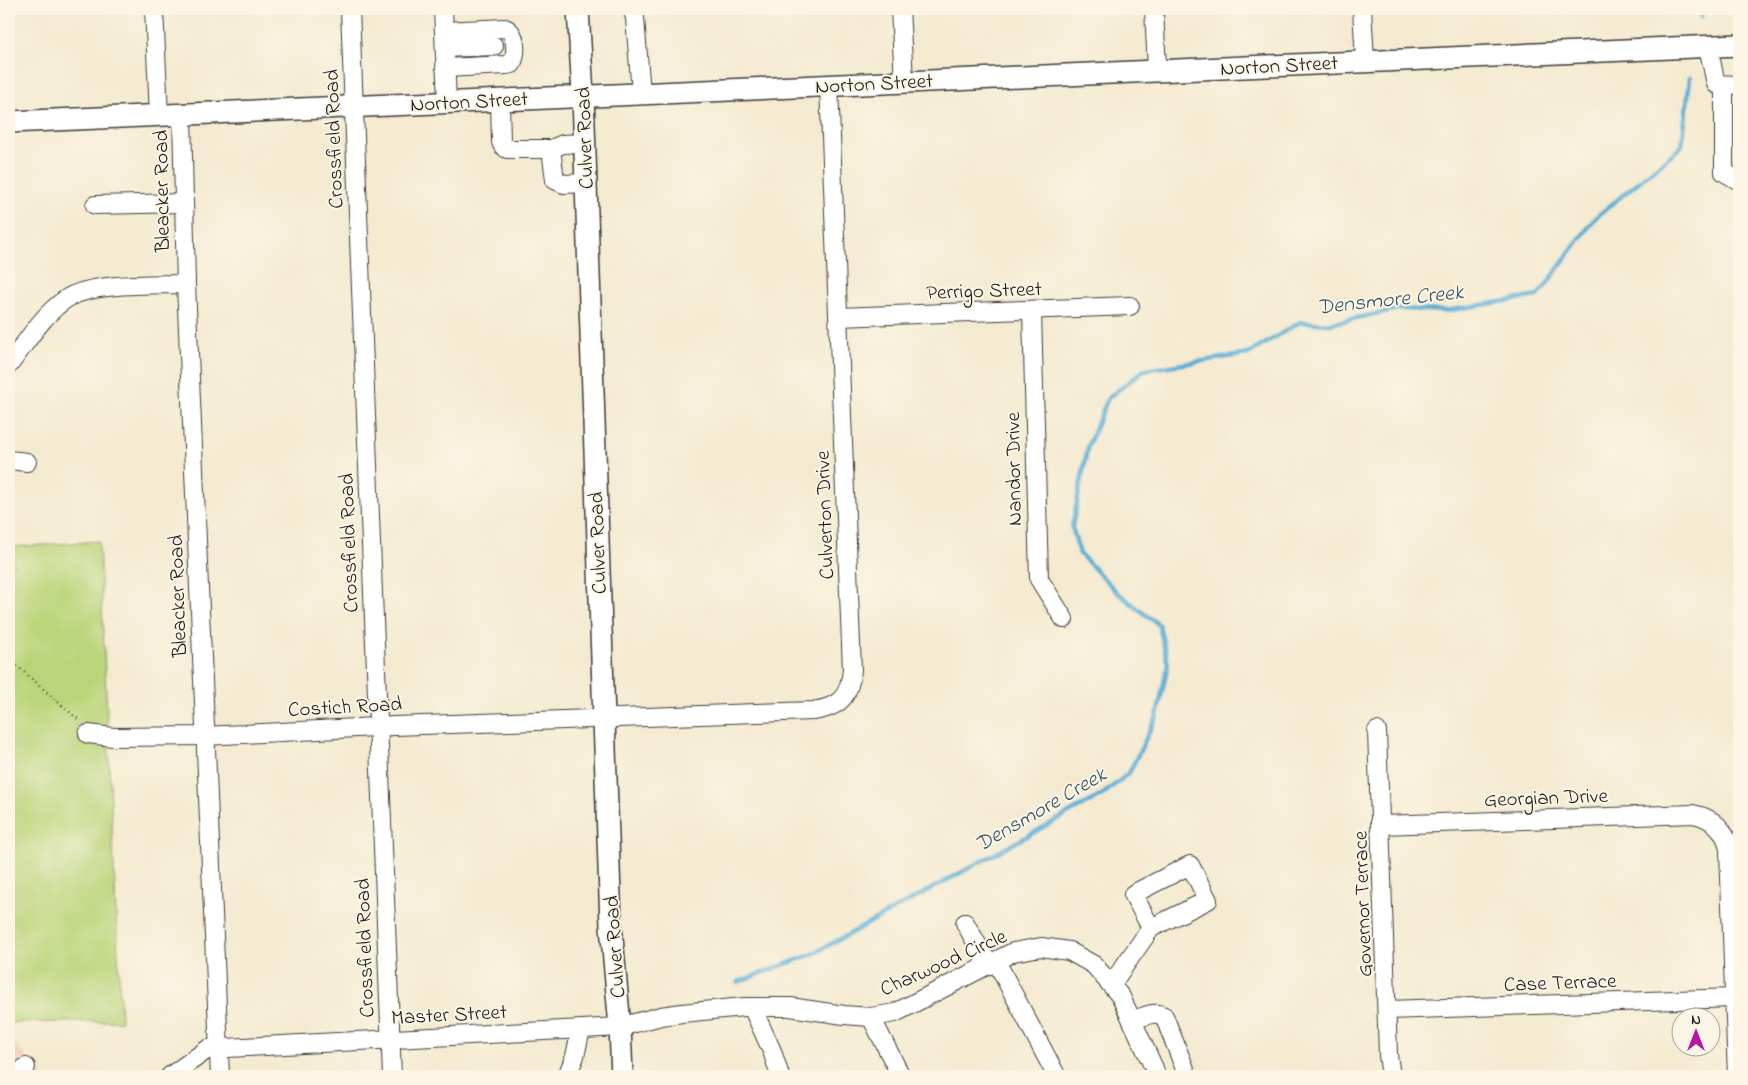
<svg xmlns="http://www.w3.org/2000/svg" width="1748" height="1085" font-family="'Indie Flower',sans-serif">
<rect width="100%" height="100%" fill="#fcf5e5"/>
<filter id="ink" filterUnits="userSpaceOnUse"><feTurbulence type="fractalNoise" baseFrequency=".02" numOctaves="2"/><feDisplacementMap in="SourceGraphic" scale="10" xChannelSelector="R" yChannelSelector="G"/><feConvolveMatrix kernelMatrix="1 2 1 2 8 2 1 2 1" color-interpolation-filters="sRGB"/></filter>
<filter id="wash" filterUnits="userSpaceOnUse"><feTurbulence type="fractalNoise" baseFrequency=".0096" numOctaves="4" result="noise"/><feDisplacementMap in="SourceGraphic" scale="20" xChannelSelector="R" yChannelSelector="G"/><feGaussianBlur stdDeviation="1.12" result="paint"/><feColorMatrix in="noise" values="0 0 0 0 0 0 0 0 0 0 0 0 0 0 0 0 0 1.4 0 .05"/><feComposite in="paint" operator="in"/></filter>
<g filter="url(#wash)">
<rect width="100%" height="100%" fill="#f4ead0"/>
<path fill="#f3d4bf" d="M9 1038 44 1076H9Z"/>
<path fill="#bad479" stroke="#6b784a" d="M99 541 121 1021 9 1023V566H13L12 547Z"/>
<g fill="none" stroke-linecap="round" stroke-linejoin="round">
<g stroke="#59aed6" stroke-width="4.5">
<path d="M1701 17 1702 9"/>
<path d="M738 982 813 954 1102 795 1129 773 1157 716 1168 664 1159 625 1118 593 1080 554 1072 527 1088 446 1108 398 1144 370 1248 354 1300 322 1329 324 1399 309 1445 311 1538 296 1595 218 1682 146 1690 78"/>
</g>
</g>
</g>
<g filter="url(#ink)">
<g fill="none" stroke-linecap="round" stroke-linejoin="round">
<defs>
<g id="minor">
<path d="M154 9 159 115"/>
<path d="M350 9 392 1076"/>
<path d="M443 9 447 102"/>
<path d="M632 9 635 18 641 93"/>
<path d="M900 9 904 81"/>
<path d="M1154 9 1157 70"/>
<path d="M1362 9 1365 61"/>
<path d="M444 31 505 28C517 33 517 53 512 64L506 65 445 68"/>
<path d="M1708 46 1716 84 1739 85"/>
<path d="M445 48 494 46"/>
<path d="M1724 85V172L1739 181"/>
<path d="M500 99 501 142 503 146 507 149H551L563 144 584 143"/>
<path d="M182 114 186 284 220 1076"/>
<path d="M551 149 555 180 564 184 585 183"/>
<path d="M95 205 184 203"/>
<path d="M1032 311 1039 579 1064 619"/>
<path d="M839 317 1130 306"/>
<path d="M9 365C26 343 42 315 66 299 91 282 155 285 186 284"/>
<path d="M9 460 27 462"/>
<path d="M1377 731 1388 1055 1391 1076"/>
<path d="M88 734 113 737 205 736 394 726 813 711C840 707 849 697 852 670L829 85"/>
<path d="M1382 825 1693 814C1713 818 1726 829 1729 850L1737 1076"/>
<path d="M965 923 989 965"/>
<path d="M996 961 1056 1075"/>
<path d="M1111 985 1151 928 1208 900 1190 865 1133 894 1151 928"/>
<path d="M752 1007 772 1051 780 1076"/>
<path d="M1388 1010 1734 998"/>
<path d="M871 1017 901 1076"/>
<path d="M1132 1021C1143 1017 1153 1010 1164 1016L1185 1069 1186 1076"/>
<path d="M16 1076 26 1067"/>
<path d="M170 1076 208 1049 620 1027 661 1016 682 1013 744 1007H790L844 1015 871 1017 895 1013 1013 952 1041 947 1069 951 1094 965 1121 997 1154 1068 1156 1076"/>
<path d="M567 1076 575 1056 581 1029"/>
</g>
<g id="major">
<path d="M578 9 583 95 611 926 620 1027 622 1076"/>
<path d="M9 122 1739 45"/>
</g>
</defs>
<use href="#minor" stroke="#3c3b37" stroke-width="20"/>
<use href="#major" stroke="#3c3b37" stroke-width="24"/>
<path stroke="#3c3b37" stroke-width="2.5" stroke-dasharray="1 4" stroke-linecap="butt" d="M9 659 80 721"/>
<use href="#minor" stroke="#fff" stroke-width="18"/>
<use href="#major" stroke="#fff" stroke-width="21"/>
</g>
</g>
<g text-anchor="middle" stroke-width="4" stroke-linejoin="round" paint-order="stroke">
<g font-size="21" fill="#1c1c1c" stroke="#fcf5e5">
<text transform="translate(1279 65) rotate(-3)" y="7">Norton Street</text>
<text transform="translate(874 83) rotate(-3)" y="7">Norton Street</text>
<text transform="translate(469 101) rotate(-3)" y="7">Norton Street</text>
<text transform="translate(584 138) rotate(-92)" y="7">Culver Road</text>
<text transform="translate(333 139) rotate(-92)" y="7">Crossfield Road</text>
<text transform="translate(161 191) rotate(-91)" y="7">Bleacker Road</text>
<text transform="translate(984 290) rotate(-2)" y="7">Perrigo Street</text>
<text transform="translate(1013 469) rotate(-91)" y="7">Nandor Drive</text>
<text transform="translate(824 515) rotate(-92)" y="7">Culverton Drive</text>
<text transform="translate(348 543) rotate(-92)" y="7">Crossfield Road</text>
<text transform="translate(597 543) rotate(-92)" y="7">Culver Road</text>
<text transform="translate(177 596) rotate(-92)" y="7">Bleacker Road</text>
<text transform="translate(345 706) rotate(-3)" y="7">Costich Road</text>
<text transform="translate(1546 797) rotate(-2)" y="7">Georgian Drive</text>
<text transform="translate(1362 904) rotate(-92)" y="7">Governor Terrace</text>
<text transform="translate(614 947) rotate(-94)" y="7">Culver Road</text>
<text transform="translate(364 948) rotate(-92)" y="7">Crossfield Road</text>
<text transform="translate(943 962) rotate(-24)" y="7">Charwood Circle</text>
<text transform="translate(1560 982) rotate(-2)" y="7">Case Terrace</text>
<text transform="translate(449 1014) rotate(-3)" y="7">Master Street</text>
</g>
<g font-size="22" font-style="italic" fill="#345666" stroke="#fcf5e5">
<text transform="translate(1390 298) rotate(-6)" y="8">Densmore Creek</text>
<text transform="translate(1040 808) rotate(-30)" y="8">Densmore Creek</text>
</g>
</g>
<rect width="1748" height="1085" fill="none" stroke="#fcf5e5" stroke-width="30"/>
<g transform="translate(1696 1032)"><circle r="24" fill="#fcf5e5" stroke="#a29e95"/>
<path d="M0-4L9 19L0 12L-9 19Z" fill="#b5179e"/>
<text y="-8" font-size="14" font-weight="bold" text-anchor="middle" fill="#1c1c1c">N</text>
</g>
</svg>
